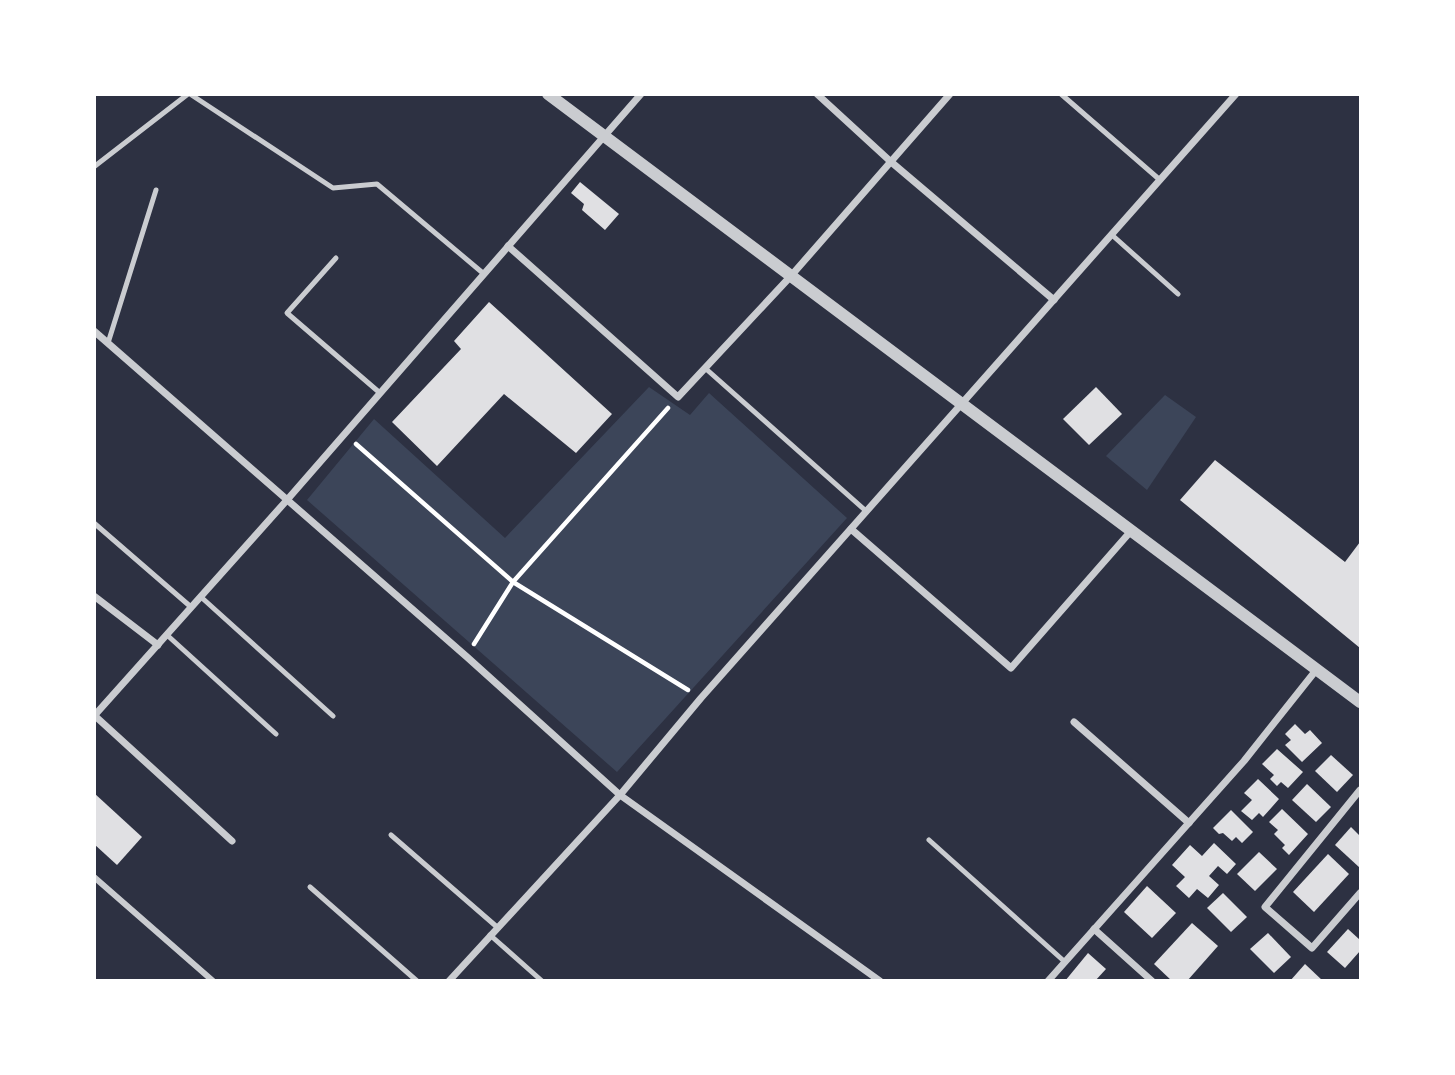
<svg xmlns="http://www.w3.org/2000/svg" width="1455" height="1075" font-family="'Open Sans',sans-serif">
<rect width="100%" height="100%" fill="#2d3142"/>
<g fill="#3c4559">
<path d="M649 387 690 415 709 393 847 518 617 772 307 500 374 419 505 538Z"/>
<path d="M1165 395 1196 417 1147 490 1106 456Z"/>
</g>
<g fill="#e0e0e3">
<path d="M580 182 619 214 605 230 582 210 584 204 571 193Z"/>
<path d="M489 302 612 414 576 453 504 394 437 466 392 422 461 349 454 341Z"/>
<path d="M1096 387 1122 414 1089 445 1063 419Z"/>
<path d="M1215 460 1345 562 1360 542V648L1180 500Z"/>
<path d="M1295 724 1305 734 1310 730 1322 743 1302 762 1285 745 1291 740 1285 734Z"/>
<path d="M1277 749 1303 772 1288 788 1281 782 1277 786 1270 779 1274 775 1262 764Z"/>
<path d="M1331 755 1353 775 1337 792 1315 771Z"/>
<path d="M1258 779 1279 799 1263 817 1259 813 1252 820 1241 811 1252 800 1244 793Z"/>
<path d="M1307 784 1331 807 1316 822 1292 800Z"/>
<path d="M94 793 142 837 117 865 94 844Z"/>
<path d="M1282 809 1308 834 1289 855 1282 848 1285 845 1274 834 1278 830 1269 822Z"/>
<path d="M1231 810 1253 832 1242 843 1236 837 1232 841 1223 833 1219 834 1213 828Z"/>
<path d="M1351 827 1360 836V868L1335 845Z"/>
<path d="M1214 843 1236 864 1227 874 1218 866 1209 876 1219 885 1208 898 1197 889 1189 898 1176 886 1185 877 1172 865 1190 845 1202 856Z"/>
<path d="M1259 852 1277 869 1255 891 1237 874Z"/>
<path d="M1328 854 1349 874 1314 912 1293 892Z"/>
<path d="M1147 886 1176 913 1152 938 1124 912Z"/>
<path d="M1223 893 1247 917 1231 932 1207 908Z"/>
<path d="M1192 923 1218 946 1187 981H1172L1154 964Z"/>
<path d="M1348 929 1360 940V951L1345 968 1327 952Z"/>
<path d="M1268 933 1291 957 1274 973 1250 949Z"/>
<path d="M1088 953 1106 969 1095 981H1065Z"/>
<path d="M1305 964 1323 981H1290Z"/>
</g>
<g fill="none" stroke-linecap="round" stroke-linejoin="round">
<g stroke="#fff" stroke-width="4.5">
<path d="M356 444 513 582 688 690"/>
<path d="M474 644 513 582 668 408"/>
</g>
<g stroke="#caccd0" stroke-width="5">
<path d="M190 94 333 188 377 184 484 274"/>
<path d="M1061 94 1160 180"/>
<path d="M95 166 188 94"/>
<path d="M1112 235 1178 294"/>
<path d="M336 258 287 313 380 393"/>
<path d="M108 343 156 190"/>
<path d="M705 368 866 511"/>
<path d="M94 523 191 607"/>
<path d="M201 597 333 716"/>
<path d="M167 635 276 734"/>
<path d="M391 835 497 927"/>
<path d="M929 840 1065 962"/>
<path d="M310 887 417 981"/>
<path d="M490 935 542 981"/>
</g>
<path stroke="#caccd0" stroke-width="6" d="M94 877 213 981"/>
<g stroke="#caccd0" stroke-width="7">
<path d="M817 94 890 161 1054 300"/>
<path d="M508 246 678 397 790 277 950 94"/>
<path d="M94 331 467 657 620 795 880 981"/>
<path d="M851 529 1011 668 1131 531"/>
<path d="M94 596 158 645"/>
<path d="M94 715 232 841"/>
<path d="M94 716 287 500 641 94"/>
<path d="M1074 722 1189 823"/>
<path d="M1360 790 1265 907 1312 948 1360 893"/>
<path d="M1094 929 1152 981"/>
<path d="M449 981 620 795 701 698 1236 94"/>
<path d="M1048 981 1244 761 1317 669"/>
</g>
<path stroke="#caccd0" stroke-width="12" d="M548 94 1360 702"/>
</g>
<rect width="1455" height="1075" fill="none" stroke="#ffffff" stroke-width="192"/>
</svg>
